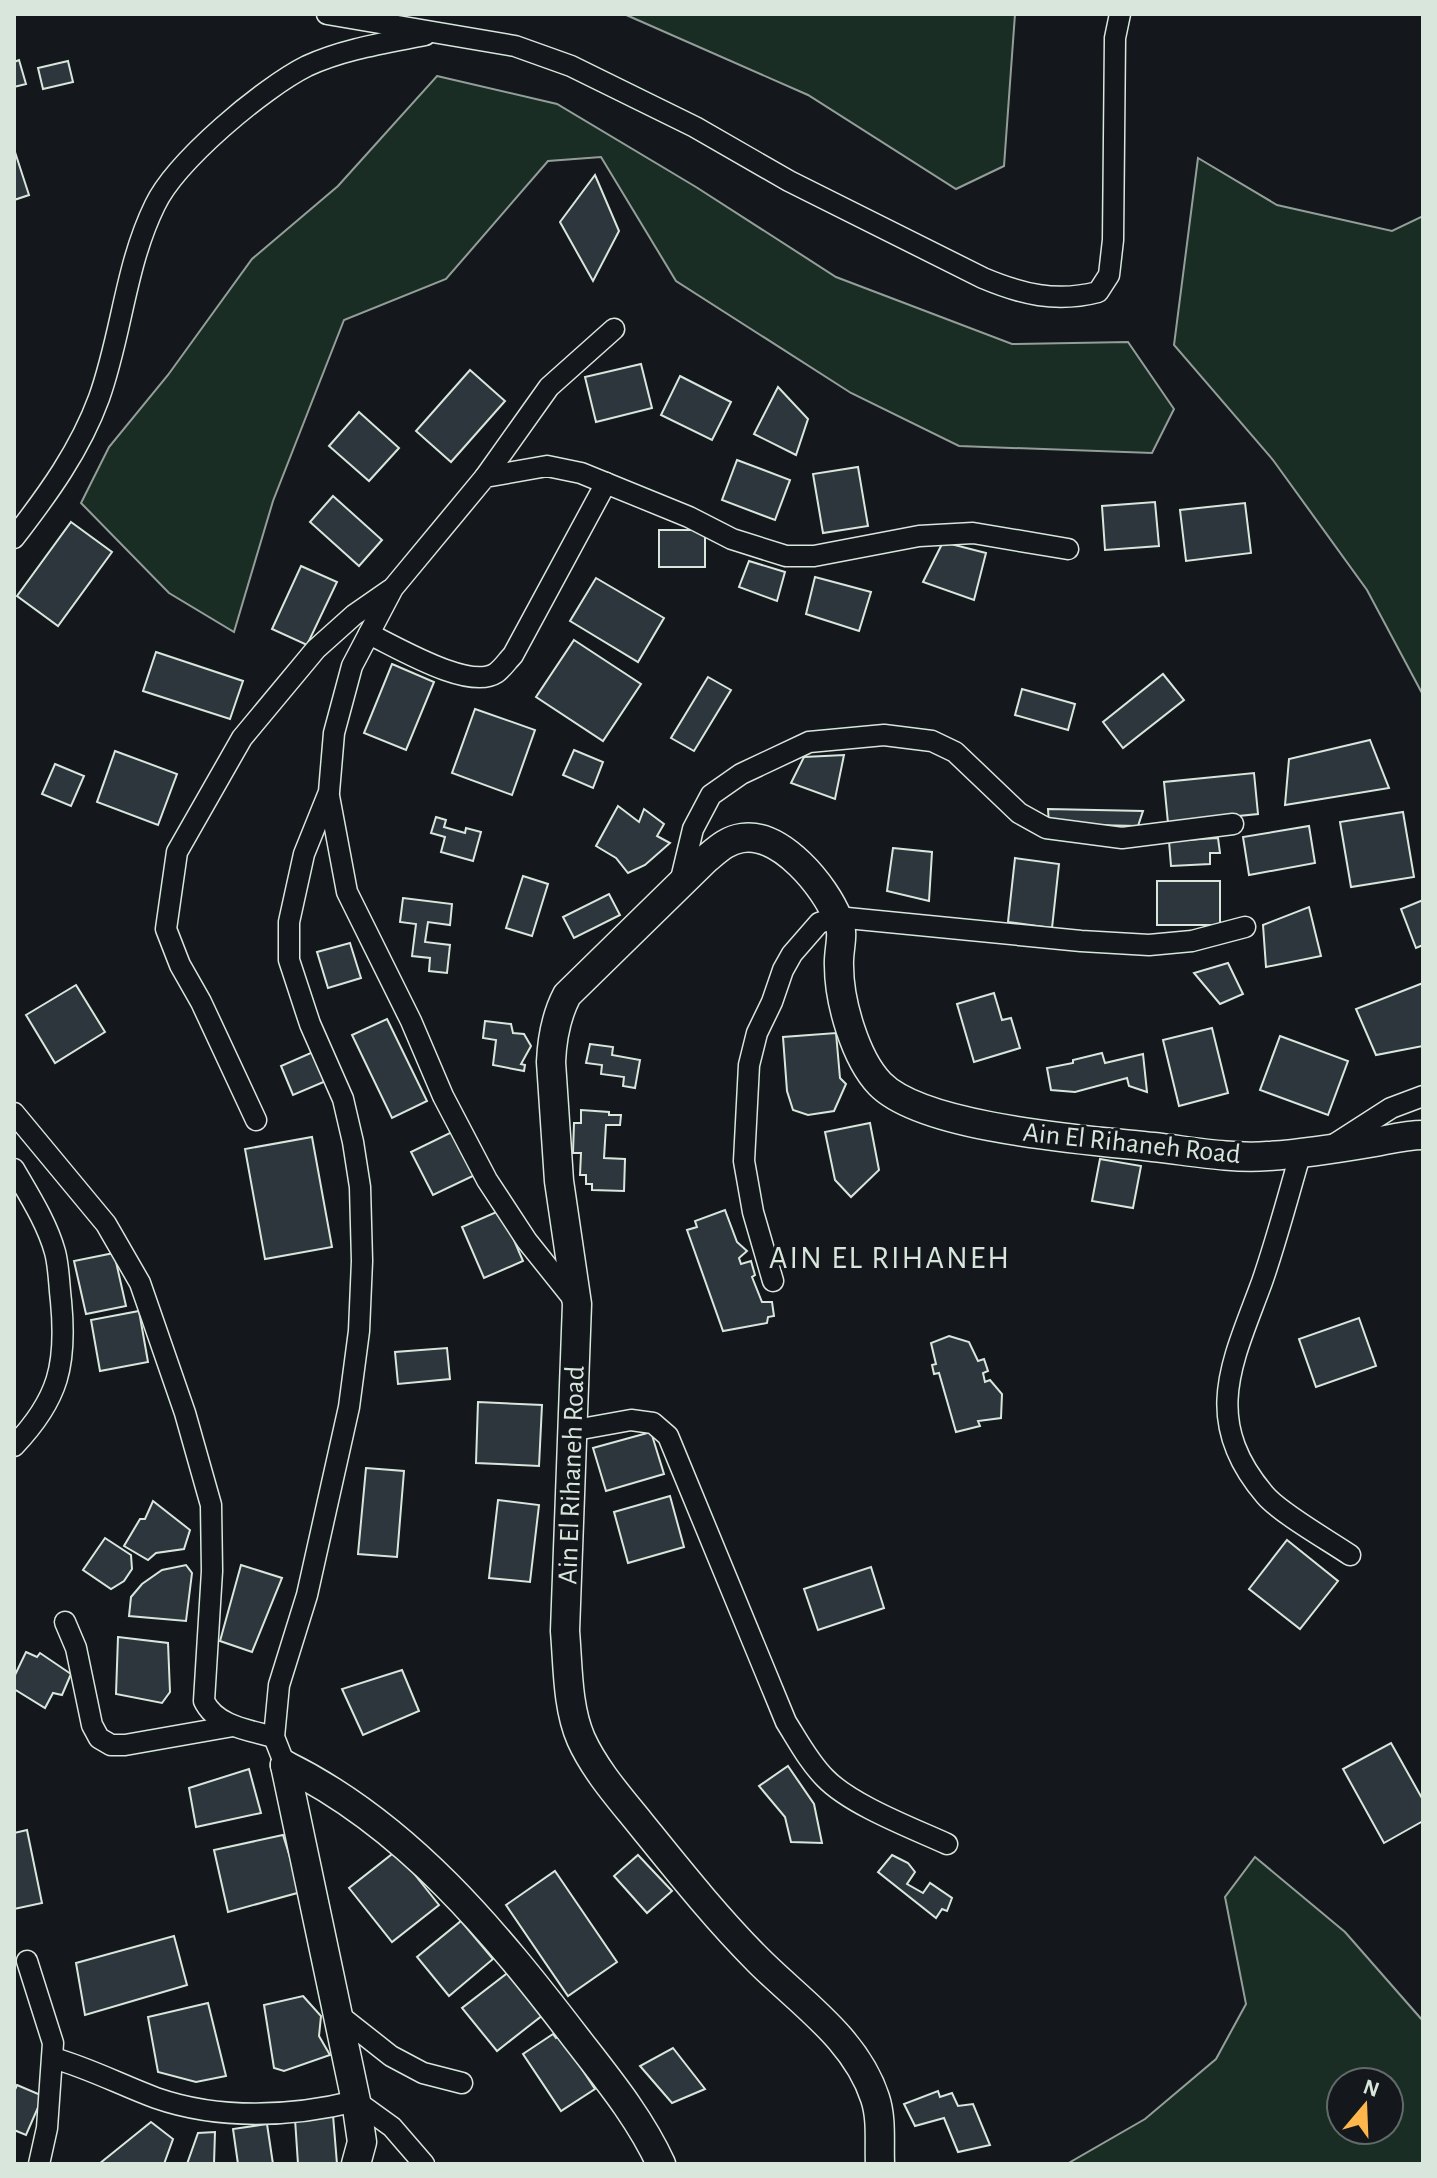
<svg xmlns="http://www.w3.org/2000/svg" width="1437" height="2178" font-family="'Alegreya Sans',sans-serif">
<rect width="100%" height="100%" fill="#14181c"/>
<g fill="#1a2d24" stroke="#939e99" stroke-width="2" fill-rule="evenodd">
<path d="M624 14H1015L1004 166 956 189 808 95Z"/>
<path d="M437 76 557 104 696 187 836 277 1012 344 1128 342 1174 409 1152 453 959 446 851 393 676 281 601 157 548 161 446 279 344 320 273 501 234 632 169 593 81 503 109 447 168 375 252 259 338 186Z"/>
<path d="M1198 158 1277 205 1392 231 1423 216V695L1367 590 1273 460 1174 345Z"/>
<path d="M1255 1857 1345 1932 1423 2021V2164H1067L1145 2119 1216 2059 1246 2004 1225 1897ZM1341 2082H1389V2130H1341Z"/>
</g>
<g fill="#2c363c" stroke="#d8e6dc" stroke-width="2">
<path d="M19 60 26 84 14 87V62Z"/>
<path d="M68 61 73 82 43 89 38 68Z"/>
<path d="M14 149 29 195 14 200Z"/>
<path d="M595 175 619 231 593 281 560 222Z"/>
<path d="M641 364 652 408 596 422 585 377Z"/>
<path d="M470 370 505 401 451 462 416 431Z"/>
<path d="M680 376 731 402 712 440 661 415Z"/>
<path d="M778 387 808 419 796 455 754 434Z"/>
<path d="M359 412 399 448 369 481 329 446Z"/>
<path d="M737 460 790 480 775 520 722 500Z"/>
<path d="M858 467 868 526 823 533 813 474Z"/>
<path d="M333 496 382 540 359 566 310 522Z"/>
<path d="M1155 502 1159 546 1105 550 1102 506Z"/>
<path d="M1245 503 1251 553 1186 561 1180 510Z"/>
<path d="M71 522 112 552 58 626 17 596Z"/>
<rect x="659" y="530" width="46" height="37"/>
<path d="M943 542 986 553 974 600 923 582Z"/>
<path d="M749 561 785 572 777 601 739 587Z"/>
<path d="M301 566 337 582 307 645 272 629Z"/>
<path d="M815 577 871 592 859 631 806 614Z"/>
<path d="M596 578 664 618 638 662 570 621Z"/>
<path d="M574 640 641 684 603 741 536 697Z"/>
<path d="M156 652 243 681 230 719 143 691Z"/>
<path d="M392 664 434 682 406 750 364 733Z"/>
<path d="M1163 674 1184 700 1123 748 1103 722Z"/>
<path d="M708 677 731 690 694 751 671 738Z"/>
<path d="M1022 689 1075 704 1068 730 1015 715Z"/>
<path d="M475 709 535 730 512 795 452 773Z"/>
<path d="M1370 740 1389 788 1285 805 1289 759Z"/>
<path d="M574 750 603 762 593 788 563 775Z"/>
<path d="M115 751 177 774 158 825 97 802Z"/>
<path d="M844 755 835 799 791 783 804 757Z"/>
<path d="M55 764 84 776 71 806 42 794Z"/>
<path d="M1254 773 1258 814 1168 823 1164 782Z"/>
<path d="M618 806 639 822 644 809 664 824 657 836 670 843 645 865 628 873 616 858 596 846Z"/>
<path d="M1048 809 1143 811 1138 826 1049 824Z"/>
<path d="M1403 812 1414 877 1351 887 1340 822Z"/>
<path d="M436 817 446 820 444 827 465 833 466 828 481 832 473 861 441 852 445 837 431 833Z"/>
<path d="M1309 826 1315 863 1249 875 1243 837Z"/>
<path d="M1218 838 1220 853H1210V864L1171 866 1169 841Z"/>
<path d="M893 848 932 852 929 901 887 891Z"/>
<path d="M1015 858 1059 864 1052 928 1008 922Z"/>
<path d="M523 876 548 884 532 936 506 928Z"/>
<rect x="1157" y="881" width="63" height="44"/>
<path d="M609 894 620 915 574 938 563 917Z"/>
<path d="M403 898 452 904 450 925 428 922 425 942 450 945 447 973 429 971 430 958 412 956 416 924 400 922Z"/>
<path d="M1423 900V945L1416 948 1401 909Z"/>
<path d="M1309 907 1321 956 1266 967 1263 925Z"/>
<path d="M350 943 361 978 328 988 317 952Z"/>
<path d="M1228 963 1243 994 1220 1004 1194 973Z"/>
<path d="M1423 983V1046L1376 1055 1356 1009Z"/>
<path d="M76 985 105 1032 55 1063 26 1015Z"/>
<path d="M994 993 1002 1020 1011 1018 1020 1048 974 1062 957 1004Z"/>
<path d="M387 1019 427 1101 392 1118 352 1035Z"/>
<path d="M485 1021 511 1024 513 1033 524 1034 531 1046 521 1064 525 1065 524 1071 493 1065 496 1040 483 1038Z"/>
<path d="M1212 1028 1228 1093 1179 1106 1163 1040Z"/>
<path d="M836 1033 840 1078 846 1084 834 1111 808 1115 793 1110 787 1091 783 1037Z"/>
<path d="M1280 1036 1348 1061 1328 1115 1260 1090Z"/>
<path d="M590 1044 613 1047 612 1055 640 1060 635 1088 623 1086 624 1077 601 1074 602 1065 586 1063Z"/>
<path d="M313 1052 326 1081 293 1095 281 1066Z"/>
<path d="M1102 1053 1105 1063 1143 1054 1147 1092 1129 1086 1127 1078 1075 1092 1051 1090 1047 1068 1073 1063V1060Z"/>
<path d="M581 1110 609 1112V1115H621L620 1125H606L604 1158 625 1159 624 1191 592 1190V1184H586V1175H580L581 1153H573L574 1123H581Z"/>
<path d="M870 1123 879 1170 851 1197 835 1180 825 1132Z"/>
<path d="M456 1130 477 1174 433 1195 411 1152Z"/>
<path d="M312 1137 332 1247 265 1259 245 1149Z"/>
<path d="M1100 1159 1141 1166 1133 1208 1092 1201Z"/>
<path d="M501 1210 523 1261 484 1278 462 1227Z"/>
<path d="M725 1210 737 1242 747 1251 739 1258 741 1264 751 1261 755 1275 752 1277 762 1302H772L774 1316 768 1317 767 1323 723 1331 687 1230 697 1227 695 1221Z"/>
<path d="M114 1253 126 1306 86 1314 74 1261Z"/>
<path d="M139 1311 148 1362 100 1371 91 1320Z"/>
<path d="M1359 1318 1376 1366 1316 1387 1299 1339Z"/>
<path d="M949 1336 969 1342 978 1361 984 1359 988 1371 983 1373 985 1382 990 1380 1002 1394 1001 1418 978 1421 980 1426 956 1432 939 1373 934 1374 932 1365 936 1364 931 1343Z"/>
<path d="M447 1348 450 1379 398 1384 395 1352Z"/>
<path d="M478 1402 542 1405 539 1466 476 1463Z"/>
<path d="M651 1432 664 1474 606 1491 593 1448Z"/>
<path d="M366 1468 404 1471 397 1557 358 1554Z"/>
<path d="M670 1496 684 1547 628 1563 614 1512Z"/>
<path d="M498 1500 539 1505 530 1582 489 1578Z"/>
<path d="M153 1501 190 1530 184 1549 156 1553 148 1560 124 1546 140 1519H145Z"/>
<path d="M105 1538 131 1555 132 1569 124 1581 111 1589 83 1570Z"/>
<path d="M1287 1540 1338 1581 1300 1629 1249 1589Z"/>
<path d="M186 1565 192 1573 186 1621 129 1616 131 1597 142 1584 162 1570Z"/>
<path d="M241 1565 282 1578 252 1652 220 1641Z"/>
<path d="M871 1567 884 1608 818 1630 804 1589Z"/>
<path d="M118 1637 168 1643 170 1692 162 1703 116 1694Z"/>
<path d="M26 1652 37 1657 40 1653 71 1674 62 1695 53 1693 45 1708 14 1689V1677Z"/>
<path d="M402 1670 419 1711 363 1735 342 1689Z"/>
<path d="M1391 1743 1423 1800V1821L1384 1843 1343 1769Z"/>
<path d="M788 1766 814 1804 822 1843 791 1842 785 1817 759 1786Z"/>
<path d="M249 1769 261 1813 196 1827 189 1788Z"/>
<path d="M27 1830 42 1903 14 1909V1833Z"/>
<path d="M283 1835 301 1892 228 1912 214 1850Z"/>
<path d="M396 1851 439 1905 392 1942 349 1888Z"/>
<path d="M638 1855 672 1891 647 1913 614 1876Z"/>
<path d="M892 1855 908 1863 915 1872 907 1884 923 1893 930 1883 952 1898 947 1911 942 1909 936 1918 878 1872Z"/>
<path d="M555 1871 617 1962 568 1996 506 1905Z"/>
<path d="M461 1921 493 1959 449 1996 417 1957Z"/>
<path d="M174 1936 187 1985 85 2015 76 1963Z"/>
<path d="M514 1968 548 2011 497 2051 462 2008Z"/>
<path d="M303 1996 321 2016 319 2036 330 2055 284 2071 274 2068 264 2005Z"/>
<path d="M208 2003 226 2076 196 2082 158 2072 148 2017Z"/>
<path d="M553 2034 556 2038 560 2036 595 2089 561 2111 523 2054Z"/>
<path d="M673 2048 705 2089 672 2103 640 2066Z"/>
<path d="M17 2085 43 2096 26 2135 14 2130V2092Z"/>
<path d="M938 2091 940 2097 952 2093 958 2106 973 2104 990 2145 958 2152 944 2118 915 2126 904 2104Z"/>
<path d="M333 2115 337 2164H298L295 2119Z"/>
<path d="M151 2122 173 2139 164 2164H99Z"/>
<path d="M267 2124 273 2164H238L233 2129Z"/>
<path d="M215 2132 214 2164H187L198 2133Z"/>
</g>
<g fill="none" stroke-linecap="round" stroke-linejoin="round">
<defs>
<g id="street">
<path d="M327 14 515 46 571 66 695 127 789 181 983 278C1021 294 1056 303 1098 292L1109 275 1113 240 1115 38 1120 14"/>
<path d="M485 477 549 387 614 329"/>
<path d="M14 538C48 494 80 450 99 398 122 334 125 266 155 205 176 161 263 88 307 66 344 49 385 43 425 35"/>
<path d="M369 634C395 646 469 691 496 673 502 669 508 660 513 655L606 483"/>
<path d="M329 796 347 892 411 1021 443 1096 487 1180 527 1241 575 1301"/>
<path d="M680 883 693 829 711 795 741 774 809 742 884 735 932 741 955 752 1019 813 1046 828 1122 838 1233 824"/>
<path d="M14 1113 106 1224 140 1283 185 1413 211 1505 212 1571 204 1701C216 1726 248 1730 274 1737"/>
<path d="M256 1120 201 1002 180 965 166 929 177 852 242 738 316 649 354 615 390 590"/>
<path d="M1335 1144 1391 1108 1423 1096"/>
<path d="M1301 1152C1288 1196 1277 1239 1262 1282 1233 1361 1200 1419 1265 1495 1280 1513 1328 1540 1350 1555"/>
<path d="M14 1169C29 1195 47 1223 55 1252 59 1267 59 1285 61 1301 67 1364 59 1399 14 1446"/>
<path d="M773 1281 753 1212 744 1161 749 1065 757 1033 772 1002 783 970 792 954 819 923 837 917 1081 941 1149 945 1192 941 1245 927"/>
<path d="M570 1431 631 1420 653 1423 668 1436 786 1722C798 1741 809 1762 825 1778 851 1805 912 1828 947 1844"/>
<path d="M65 1622 76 1648 92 1725 99 1738 111 1745H125L233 1726"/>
<path d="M285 1765 274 1737 279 1685 307 1595 349 1407 359 1331 362 1261 360 1187 353 1142 343 1099 310 1024 289 960V922L304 854 329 792 334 733 352 666 393 588 485 477 547 466 581 473 689 517 732 539 786 556H814L919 536 973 533 1068 549"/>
<path d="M27 1961 53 2043 47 2128 39 2164"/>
<path d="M339 2015 391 2056 423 2073 462 2083"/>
<path d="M53 2058C89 2068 121 2085 156 2098 219 2120 292 2117 356 2101L392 2127 424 2164"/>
</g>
<g id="secondary">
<path d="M285 1765C407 1825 495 1932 576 2038 607 2078 640 2118 661 2164"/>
<path d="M285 1765 356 2101 362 2142 356 2164"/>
<path d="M880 2164C879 2142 882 2119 875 2098 856 2039 800 2002 759 1961 716 1918 678 1870 640 1823 619 1797 595 1770 581 1739 567 1707 568 1666 565 1631L577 1304 559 1181 551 1062C552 1039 556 1016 567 995L706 859C717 850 727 840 742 838 781 832 825 886 838 919 845 935 838 949 839 966 839 1001 855 1058 880 1084 924 1129 1089 1140 1153 1147 1190 1151 1231 1159 1268 1156 1303 1154 1340 1148 1375 1142 1391 1139 1407 1135 1423 1135"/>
</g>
</defs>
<use href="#street" stroke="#d8e6dc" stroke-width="23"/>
<use href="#secondary" stroke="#d8e6dc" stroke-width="31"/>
<use href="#street" stroke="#14181c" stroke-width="20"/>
<use href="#secondary" stroke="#14181c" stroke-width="28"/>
</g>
<g text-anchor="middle" stroke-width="6" stroke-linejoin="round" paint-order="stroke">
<g font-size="28" fill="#d8e6dc" stroke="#14181c">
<text transform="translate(1132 1142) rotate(6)" y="10">Ain El Rihaneh Road</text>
<text transform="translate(570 1475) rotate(-88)" y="10">Ain El Rihaneh Road</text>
</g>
<g font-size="32" letter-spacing="2" fill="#d8e6dc" stroke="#14181c">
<text x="890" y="1268">AIN EL RIHANEH</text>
</g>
</g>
<rect width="1437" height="2178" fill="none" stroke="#d8e6dc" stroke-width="32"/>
<g transform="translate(1365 2106) rotate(19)"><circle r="38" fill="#14181c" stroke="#626a69" stroke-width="2"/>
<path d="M0-6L14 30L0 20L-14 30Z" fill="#ffb74d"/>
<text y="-12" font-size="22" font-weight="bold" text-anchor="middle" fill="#d8e6dc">N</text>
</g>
</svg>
